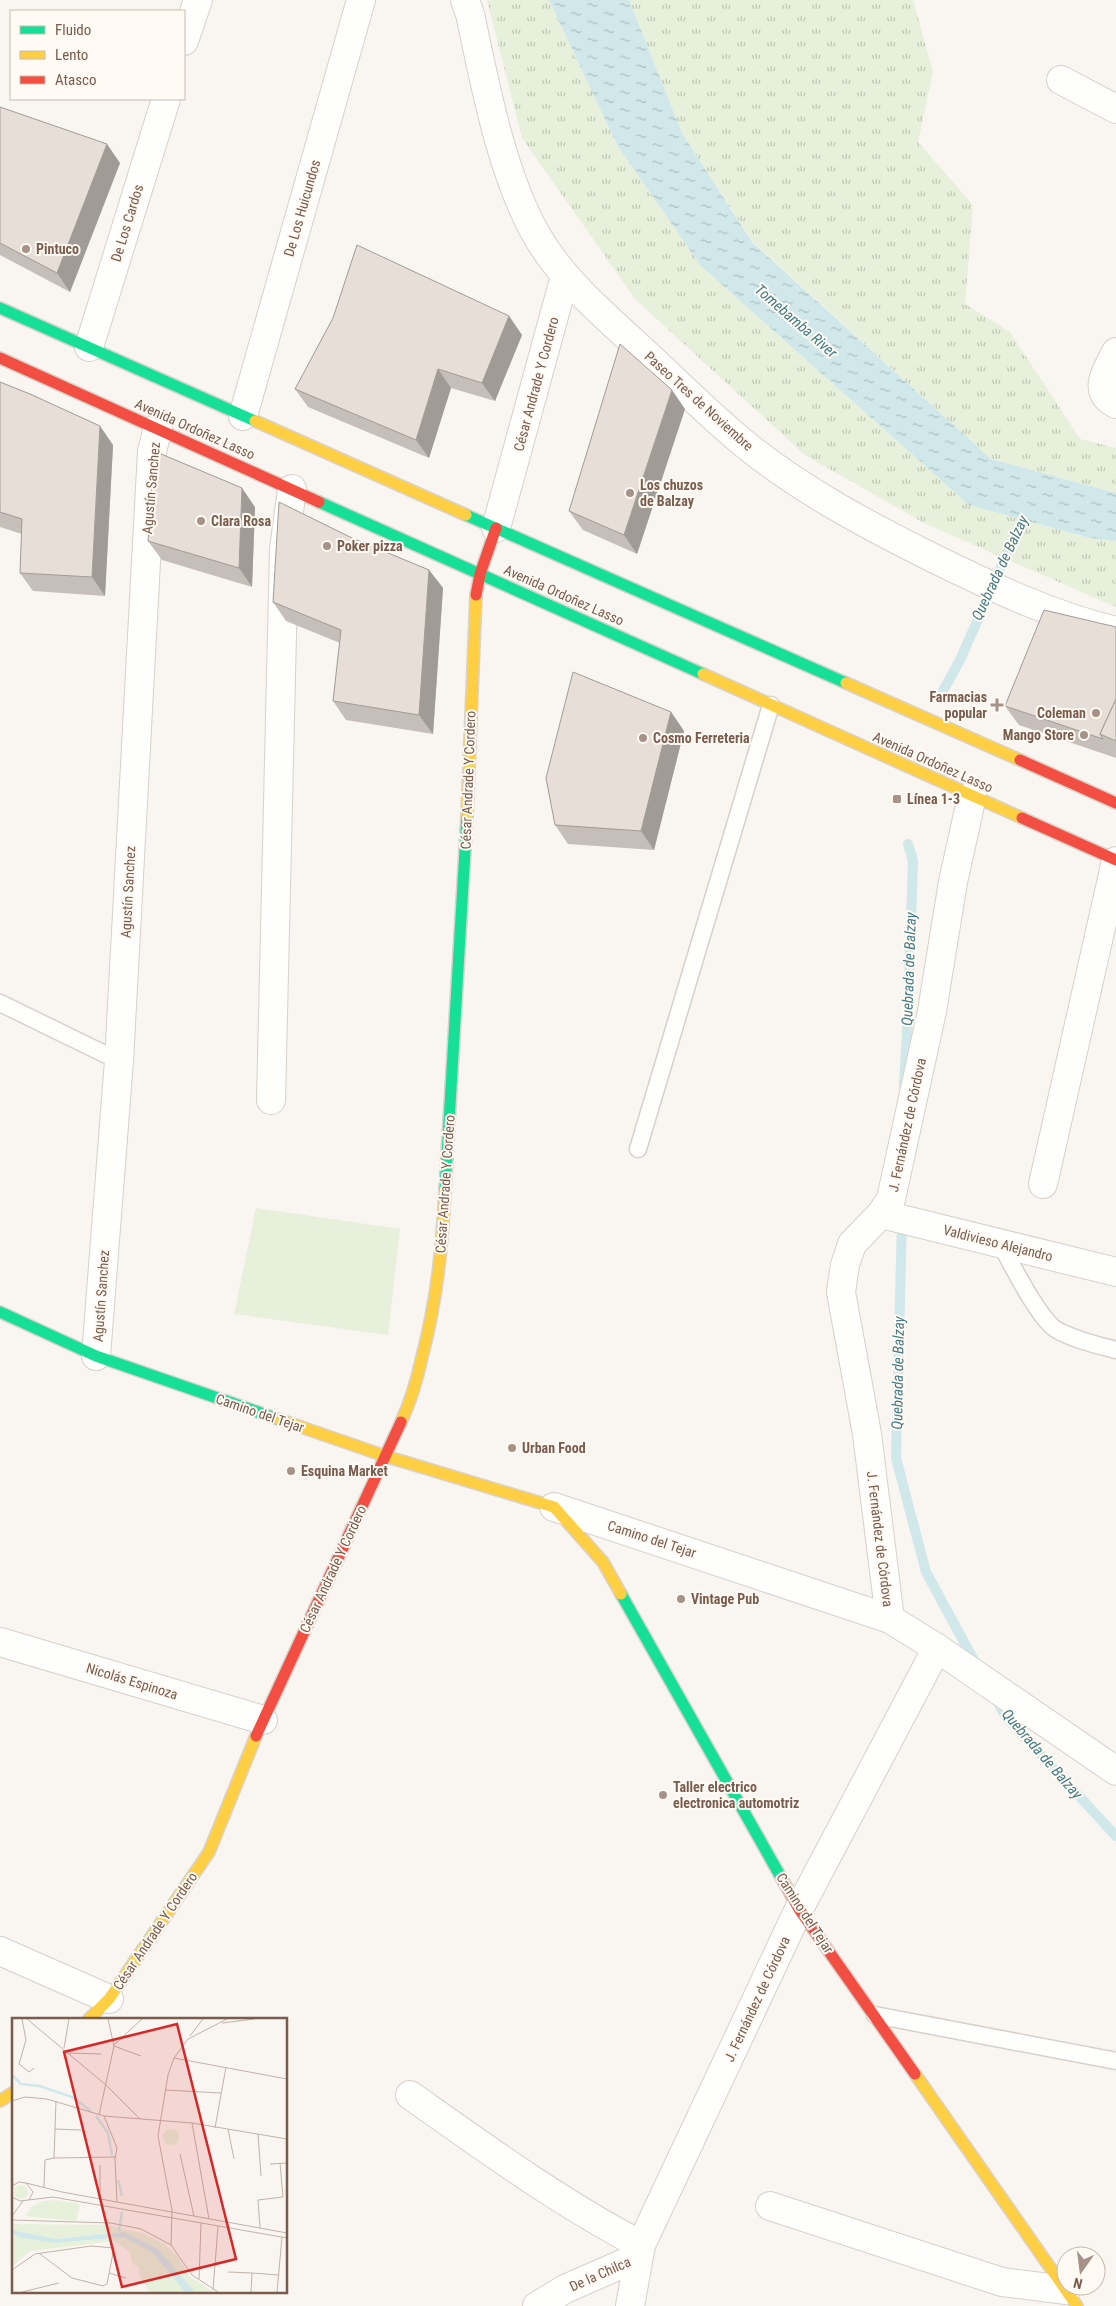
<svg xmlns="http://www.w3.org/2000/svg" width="1116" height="2306" font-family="'Roboto Condensed',sans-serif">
<defs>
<pattern id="park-tufts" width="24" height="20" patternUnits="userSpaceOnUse" patternTransform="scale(1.25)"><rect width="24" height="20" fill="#e7f0db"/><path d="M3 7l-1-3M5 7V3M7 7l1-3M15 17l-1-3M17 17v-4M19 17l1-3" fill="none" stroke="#c0c6b4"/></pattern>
<pattern id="water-ripples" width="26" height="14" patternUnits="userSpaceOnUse" patternTransform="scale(1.25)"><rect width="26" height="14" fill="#d0e8ea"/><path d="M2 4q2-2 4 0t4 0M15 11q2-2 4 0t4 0" fill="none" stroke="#aebfc0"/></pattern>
</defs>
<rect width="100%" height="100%" fill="#f9f5f0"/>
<g fill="url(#park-tufts)">
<path d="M487 0H549L617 145 701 266 969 505 1090 538 1116 541V607L924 523 805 455 636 300 522 138Z"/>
<path d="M629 0H913L933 72 918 142 973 205 965 304 1010 332 1080 439 1116 448V493L991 459 752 241 682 133Z"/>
</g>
<path fill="#e7f0db" d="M256 1208 400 1229 388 1335 234 1314Z"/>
<path fill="url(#water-ripples)" d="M549 0H629L682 133 752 242 991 459 1116 493V541L1090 538 969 505 701 266 617 145Z"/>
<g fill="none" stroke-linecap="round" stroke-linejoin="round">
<g stroke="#d0e8ea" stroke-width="10">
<path d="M943 691 960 660 1027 508"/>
<path d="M904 1086 908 1013 913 861 908 844"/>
<path d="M902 1220 896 1458 926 1572 977 1666"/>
<path d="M995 1698 1006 1717 1116 1836"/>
</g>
<defs>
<g id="lane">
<path d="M0 1003 119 1061"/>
<path d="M638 1149 771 705"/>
<path d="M1000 1243C1011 1263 1039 1320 1057 1330 1075 1340 1097 1345 1116 1350"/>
<path d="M875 2015 1116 2061"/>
</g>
<g id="street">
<path d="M465 0 470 14C485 84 501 173 537 236 563 281 605 316 643 351 679 384 714 420 752 450 807 493 869 526 931 557 992 587 1050 615 1116 631"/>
<path d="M184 41 198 0"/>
<path d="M1061 80 1116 109"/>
<path d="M89 347 166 99"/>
<path d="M1116 352C1107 370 1091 391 1116 404"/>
<path d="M243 416 361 0"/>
<path d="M496 528 565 276"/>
<path d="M271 1100 284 549 292 489"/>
<path d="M1043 1184 1116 861"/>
<path d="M881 1214 1116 1272"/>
<path d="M96 1356 119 1061 152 451 158 428"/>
<path d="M554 1507 890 1619 937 1648 1116 1771"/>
<path d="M890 1619 867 1434 841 1292 845 1265 852 1244 881 1214 891 1199 932 1011 953 882 972 796"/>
<path d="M0 1642 263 1720"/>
<path d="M0 1951 109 1999"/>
<path d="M410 2095C485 2148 559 2202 641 2245"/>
<path d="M770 2206 1002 2282 1066 2290"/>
<path d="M537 2306 565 2289 638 2257"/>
<path d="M630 2306 641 2245 799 1909 937 1648"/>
</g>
<g id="fast">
<path d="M0 308 255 421"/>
<path d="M319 502 703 674"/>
<path d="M466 515 846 683"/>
<path d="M445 1190 467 816"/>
<path d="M0 1312 96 1356 278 1419"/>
<path d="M621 1594 782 1879"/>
</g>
<g id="slow">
<path d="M255 421 466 515"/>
<path d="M703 674 1022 818"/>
<path d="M846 683 1020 760"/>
<path d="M467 816 476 595"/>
<path d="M278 1419 385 1456 554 1507 603 1562 621 1594"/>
<path d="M401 1422C411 1401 417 1380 422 1357 437 1300 442 1248 445 1190"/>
<path d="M88 2020 109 1999 209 1852 256 1736"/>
<path d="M915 2074 1077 2306"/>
<path d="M0 2101 14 2092"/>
</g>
<g id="jam">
<path d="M0 358 319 502"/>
<path d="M476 595 480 574 496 528"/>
<path d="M1020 760 1116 803"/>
<path d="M1022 818 1116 860"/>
<path d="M256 1736 401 1422"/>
<path d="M782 1879 799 1909 915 2074"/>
</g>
</defs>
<use href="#lane" stroke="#d7d1cb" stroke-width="19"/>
<use href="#street" stroke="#d7d1cb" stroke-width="30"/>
<use href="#fast" stroke="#d9d2cb" stroke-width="14"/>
<use href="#slow" stroke="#d9d2cb" stroke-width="14"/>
<use href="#jam" stroke="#d9d2cb" stroke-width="14"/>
<use href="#lane" stroke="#fefefd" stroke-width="16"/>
<use href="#street" stroke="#fefefd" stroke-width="28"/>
<use href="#fast" stroke="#16e098" stroke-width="11"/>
<use href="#slow" stroke="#ffcf43" stroke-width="11"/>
<use href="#jam" stroke="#f24e42" stroke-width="11"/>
</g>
<g fill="#c6bfb9">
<path d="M0 107 120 163 70 292 0 255Z"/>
<path d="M509 316 522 335 495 401 451 388 429 458 308 407 295 389Z"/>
<path d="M0 382 113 445 105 596 33 591 20 573 22 534 0 527Z"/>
<path d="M685 409 637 554 583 530 569 511Z"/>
<path d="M255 507 252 587 162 560 148 541Z"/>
<path d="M352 538 429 570 443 588 433 734 346 720 333 701 340 643 286 621 273 602Z"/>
<path d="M1116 627V758L1019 725 1005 706Z"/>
<path d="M671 712 684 731 654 850 568 844 555 825Z"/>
</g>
<g fill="#a19b96">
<path d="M107 144 120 163 70 292 57 273Z"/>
<path d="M509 316 522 335 495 401 482 383Z"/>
<path d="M438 369 451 388 429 458 416 440Z"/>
<path d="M672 390 685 409 637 554 624 535Z"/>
<path d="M100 426 113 445 105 596 92 577Z"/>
<path d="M242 488 255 507 252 587 239 568Z"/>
<path d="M429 570 443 588 433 734 419 715Z"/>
<path d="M671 712 684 731 654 850 641 831Z"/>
</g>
<g fill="#e6ded7" stroke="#a19b96">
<path d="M0 107 107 144 57 273 0 243Z"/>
<path d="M357 245 509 316 482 383 438 369 416 440 295 389 333 318Z"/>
<path d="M620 344 672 390 624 535 569 511Z"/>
<path d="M0 382 30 394 100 426 92 577 20 573 22 519 0 512Z"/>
<path d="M154 451 242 488 239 568 148 541Z"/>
<path d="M279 502 352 538 429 570 419 715 333 701 341 630 273 602Z"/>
<path d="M1044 610 1116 627V699L1100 734 1103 739 1005 706Z"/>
<path d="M573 672 671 712 641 831 555 825 546 778Z"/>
<path d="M1116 699V741L1100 734Z"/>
</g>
<g fill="#a69286" stroke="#fffaf3" stroke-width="2">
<circle cx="26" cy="249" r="5"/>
<circle cx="630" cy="493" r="5"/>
<circle cx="201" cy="521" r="5"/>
<circle cx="327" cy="546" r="5"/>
<path d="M994.5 697.5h5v5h5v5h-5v5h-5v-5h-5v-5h5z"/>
<circle cx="1096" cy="713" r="5"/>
<circle cx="1084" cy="735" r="5"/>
<circle cx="643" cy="738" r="5"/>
<rect x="892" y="794" width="10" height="10" rx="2.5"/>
<circle cx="512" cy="1448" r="5"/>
<circle cx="291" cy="1471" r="5"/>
<circle cx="681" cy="1599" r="5"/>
<circle cx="663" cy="1795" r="5"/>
</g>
<g text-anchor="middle" stroke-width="4" stroke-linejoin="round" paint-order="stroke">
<g font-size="14" fill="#7a5c4d" stroke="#fffaf3">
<text transform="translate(302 208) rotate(-74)" y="5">De Los Huicundos</text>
<text transform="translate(127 223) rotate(-73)" y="5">De Los Cardos</text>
<text transform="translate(536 384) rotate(-75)" y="5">César Andrade Y Cordero</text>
<text transform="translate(699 401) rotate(42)" y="5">Paseo Tres de Noviembre</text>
<text transform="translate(195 429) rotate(24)" y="5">Avenida Ordoñez Lasso</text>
<text transform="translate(151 488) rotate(-85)" y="5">Agustín Sanchez</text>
<text transform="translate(564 595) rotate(24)" y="5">Avenida Ordoñez Lasso</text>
<text transform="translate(933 762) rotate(24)" y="5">Avenida Ordoñez Lasso</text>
<text transform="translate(468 780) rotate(-88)" y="5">César Andrade Y Cordero</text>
<text transform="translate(128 892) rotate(-87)" y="5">Agustín Sanchez</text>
<text transform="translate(907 1125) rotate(-78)" y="5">J. Fernández de Córdova</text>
<text transform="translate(445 1184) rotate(-86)" y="5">César Andrade Y Cordero</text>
<text transform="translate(998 1243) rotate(14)" y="5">Valdivieso Alejandro</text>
<text transform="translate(101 1296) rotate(-86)" y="5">Agustín Sanchez</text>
<text transform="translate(260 1413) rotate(19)" y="5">Camino del Tejar</text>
<text transform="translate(652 1539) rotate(18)" y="5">Camino del Tejar</text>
<text transform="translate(880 1539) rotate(83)" y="5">J. Fernández de Córdova</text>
<text transform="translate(333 1569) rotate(-65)" y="5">César Andrade Y Cordero</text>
<text transform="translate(132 1681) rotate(17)" y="5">Nicolás Espinoza</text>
<text transform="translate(805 1913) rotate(57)" y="5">Camino del Tejar</text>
<text transform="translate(155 1931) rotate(-56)" y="5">César Andrade Y Cordero</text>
<text transform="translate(757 1999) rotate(-65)" y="5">J. Fernández de Córdova</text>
<text transform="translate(600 2274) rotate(-24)" y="5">De la Chilca</text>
</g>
<g font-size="14" font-weight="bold" fill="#7a5c4d" stroke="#fffaf3" text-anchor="start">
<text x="36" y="254">Pintuco</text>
<text x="640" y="490">Los chuzos<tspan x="640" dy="16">de Balzay</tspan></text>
<text x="211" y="526">Clara Rosa</text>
<text x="337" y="551">Poker pizza</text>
<text x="987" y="702" text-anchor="end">Farmacias<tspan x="987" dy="16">popular</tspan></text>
<text x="1086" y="718" text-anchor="end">Coleman</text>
<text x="1074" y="740" text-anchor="end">Mango Store</text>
<text x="653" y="743">Cosmo Ferreteria</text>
<text x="907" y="804">Línea 1-3</text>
<text x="522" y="1453">Urban Food</text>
<text x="301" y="1476">Esquina Market</text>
<text x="691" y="1604">Vintage Pub</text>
<text x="673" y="1792">Taller electrico<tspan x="673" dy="16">electronica automotriz</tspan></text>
</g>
<g font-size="15" font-style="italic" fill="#437c86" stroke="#fffaf3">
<text transform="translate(796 321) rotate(41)" y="5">Tomebamba River</text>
<text transform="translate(1000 568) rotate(-65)" y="5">Quebrada de Balzay</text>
<text transform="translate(909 969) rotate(-88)" y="5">Quebrada de Balzay</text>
<text transform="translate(898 1373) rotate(-89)" y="5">Quebrada de Balzay</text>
<text transform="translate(1042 1754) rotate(49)" y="5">Quebrada de Balzay</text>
</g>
</g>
<g transform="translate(12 2018)">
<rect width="275" height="275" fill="#f9f5f0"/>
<path d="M2 174a7 7 0 1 1 14 0a7 7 0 1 1-14 0ZM44 182 68 186 64 203 13 198 19 189 31 183ZM0 206 93 207 130 215 152 226 167 240 177 258 201 274H183L146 231 112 214 44 221 0 212ZM0 216 43 225 111 219 141 235 173 274H137L127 257V250L120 245 118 234 103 223 18 233 0 249Z" fill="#e7f0db"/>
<path d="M151 119a8 8 0 1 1 16 0a8 8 0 1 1-16 0Z" fill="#e7f0db"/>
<path d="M0 212 44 221 112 214 146 231 183 274H173L141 235 111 219 43 225 11 220 0 216Z" fill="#d0e8ea"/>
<path fill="none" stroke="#d0e8ea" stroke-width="2.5" d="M0 57 9 66 28 68 60 79 79 93M84 98 96 115 100 137M106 162 110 178M107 213 110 194"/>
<path fill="none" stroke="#c2b3aa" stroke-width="1" d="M10 1 14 22 7 46 17 54 22 50M15 1 94 67 128 101M210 5 242 1M178 18 191 1M102 27 130 1M102 28 129 38M52 30 57 1M57 35 89 36M162 40 275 61M153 72 209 75M0 83 13 79 35 81 92 98 180 105 275 121M87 97 102 28 96 1M92 98 105 130 103 141 105 184M180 105 197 201M203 110 214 49M43 111 69 112M216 111 222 141M246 116 249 158M168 136 182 198M42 140 103 139M258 146 275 145M88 147V181M14 165 50 174 275 215M0 168 7 164 14 165 21 174 17 182M32 170 33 142 42 140 44 83M0 179 8 183 41 179 275 220M0 198 11 183M0 202 99 205 129 211 159 227 180 257 206 274M248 210 246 182 271 179 268 145M159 227 160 192 146 118 156 57 162 40 176 21 215 1M0 252 23 236 79 228 102 230 95 266 91 268 60 260 28 236M216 254 240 255M97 255 114 260M187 261 189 205M201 272 206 208M10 274 47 265M239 274 240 255 266 257M265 274 270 219"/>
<path fill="#d62828" fill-opacity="0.15" stroke="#d62828" stroke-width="2.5" d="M165 6 224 241 110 269 52 34Z"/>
<rect width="275" height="275" fill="none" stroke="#7a5c4d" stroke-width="2.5"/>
</g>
<rect x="10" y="10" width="175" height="90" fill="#fffaf3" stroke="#cabbb1"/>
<rect x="20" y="26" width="25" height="8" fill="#16e098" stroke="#cabbb1"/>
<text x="55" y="35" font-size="15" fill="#7a5c4d">Fluido</text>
<rect x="20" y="51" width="25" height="8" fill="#ffcf43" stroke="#cabbb1"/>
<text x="55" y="60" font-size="15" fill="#7a5c4d">Lento</text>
<rect x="20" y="76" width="25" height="8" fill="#f24e42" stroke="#cabbb1"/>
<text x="55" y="85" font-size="15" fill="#7a5c4d">Atasco</text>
<g transform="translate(1081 2271) rotate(194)"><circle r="24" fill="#fffaf3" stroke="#cabbb1"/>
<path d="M0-4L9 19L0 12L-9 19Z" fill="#a69286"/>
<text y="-8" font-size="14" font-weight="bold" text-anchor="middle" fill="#7a5c4d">N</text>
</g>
</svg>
